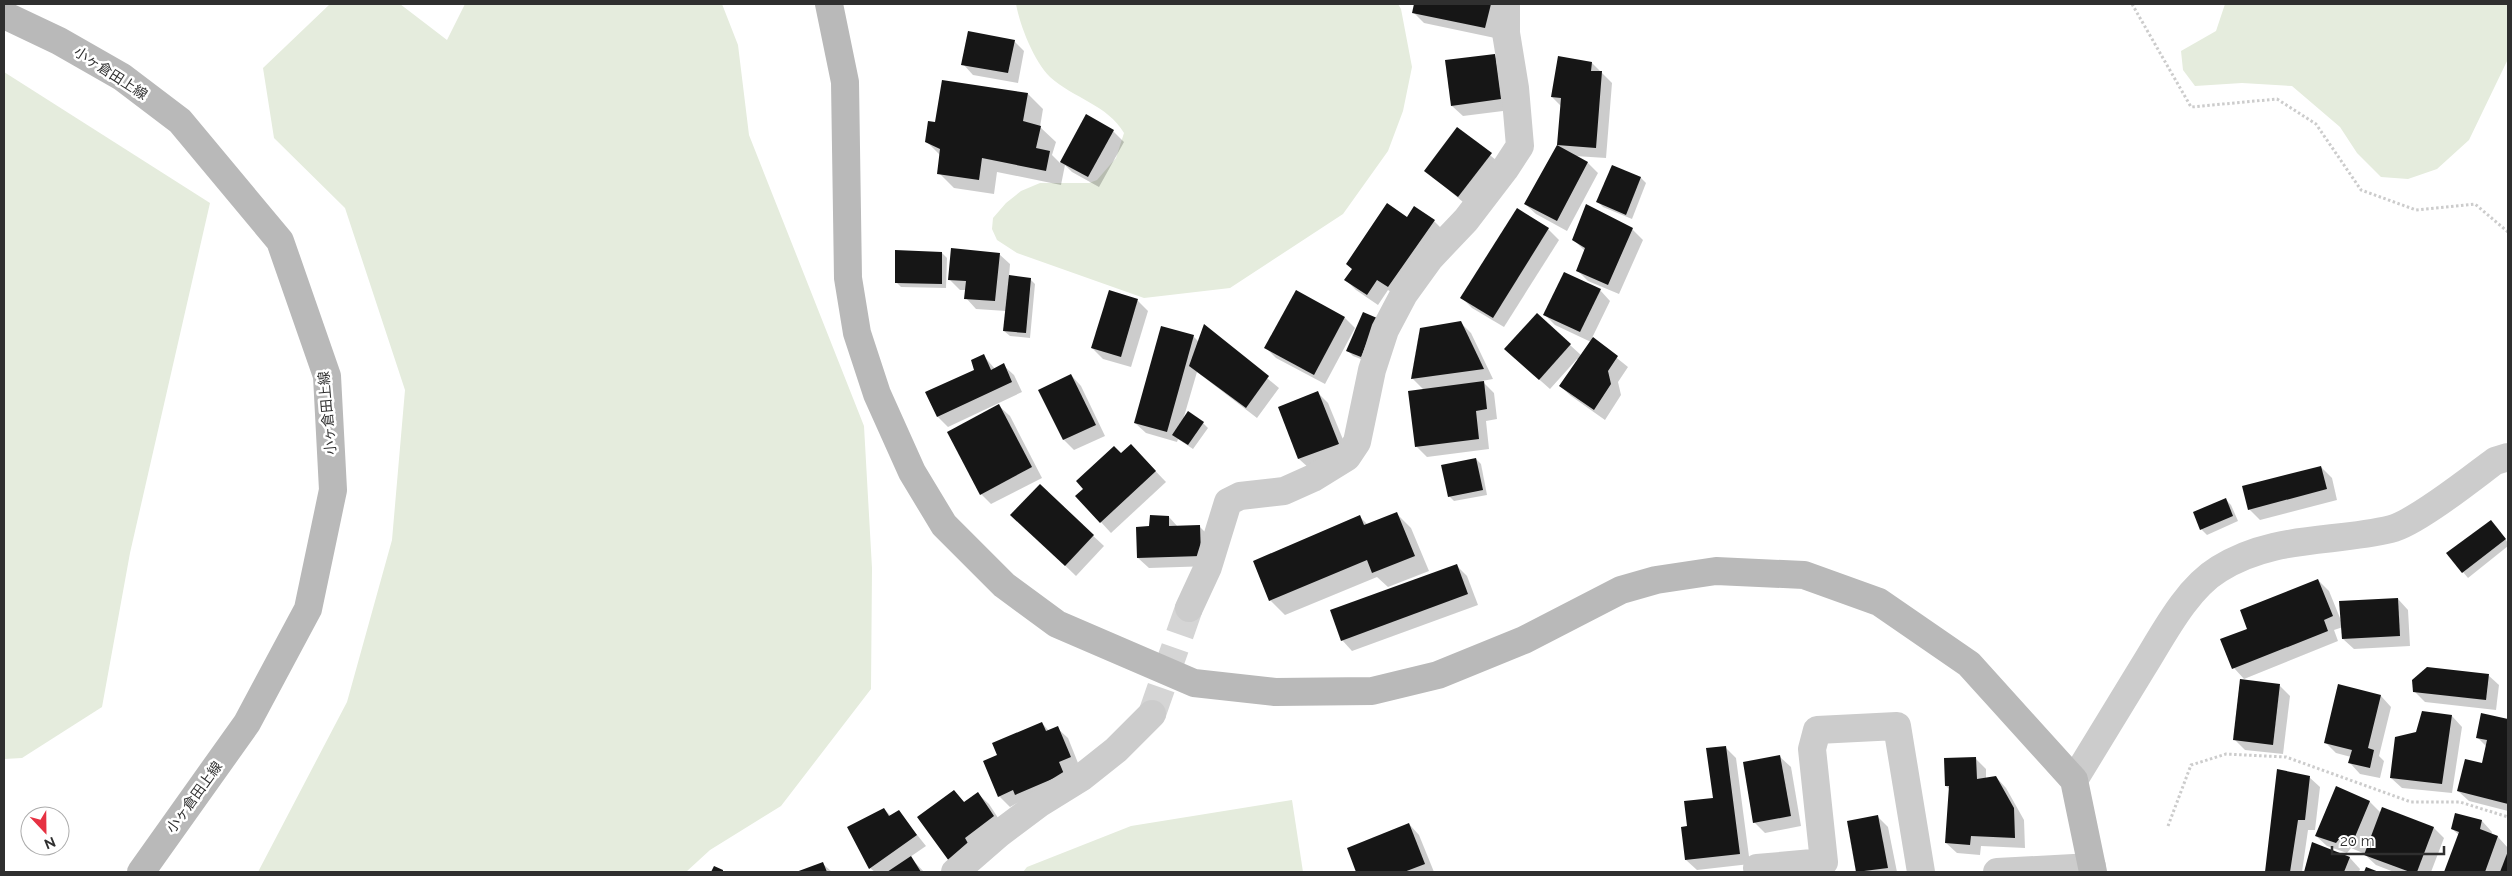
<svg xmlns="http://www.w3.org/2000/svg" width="2512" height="876" font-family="Raleway,'Noto Sans JP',sans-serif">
<rect width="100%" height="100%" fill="#fff"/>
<g fill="#e5ecdd">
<path d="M330 4H400L447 40 465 4H722L738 45 749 135 864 426 872 568 871 689 781 806 710 850 686 872H258L347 702 392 540 405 390 345 208 274 138 263 68Z"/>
<path d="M1016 4H1398L1401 9 1412 67 1403 111 1388 151 1343 214 1230 288 1144 298 1017 253 997 240 992 229 993 218 1006 203 1021 191 1040 183H1089L1097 180 1116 158 1124 133C1108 105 1073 98 1050 77 1034 61 1020 26 1016 4Z"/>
<path d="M2225 4H2508V59L2469 140 2437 169 2408 179 2381 177 2357 153 2340 127 2292 86 2242 83 2195 86 2183 70 2181 51 2216 31Z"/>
<path d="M4 72 210 203 130 553 102 707 22 758 4 759Z"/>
<path d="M1292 800 1303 872H1023L1027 867 1131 826Z"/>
</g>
<g fill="#0003">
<path d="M1416 4H1503L1495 38 1424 23 1414 13Z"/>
<path d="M1014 41 1024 51 1018 83 973 75 963 64Z"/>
<path d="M1495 55 1505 66 1511 110 1463 116 1452 106Z"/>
<path d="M1592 63 1612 83 1606 158 1575 156 1588 163 1598 173 1567 231 1536 214 1525 204 1558 146 1561 106 1552 97Z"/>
<path d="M1028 94 1043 109 1040 127 1056 142 1052 155 1060 163 1087 116 1113 131 1124 142 1099 187 1072 172 1065 165 1061 185 997 172 994 194 954 188 939 173 941 156 926 141 936 123Z"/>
<path d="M1458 129 1502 165 1469 207 1426 171Z"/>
<path d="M1612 167 1641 178 1646 183 1632 219 1603 207 1598 202Z"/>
<path d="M1517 210 1548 229 1559 240 1504 327 1472 308 1462 298Z"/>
<path d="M1408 218 1434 221 1445 232 1399 297 1388 290 1378 305 1356 290 1346 280Z"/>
<path d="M1632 229 1643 240 1619 294 1588 281 1577 270 1585 251 1574 240Z"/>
<path d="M942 253 947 258 946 288 901 287 896 282Z"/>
<path d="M999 254 1010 264 1009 277 1030 279 1035 284 1030 338 1010 336 1004 331 1006 311 976 309 966 298V290H960L949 279Z"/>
<path d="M1600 290 1610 301 1592 338 1628 367 1618 382 1621 395 1605 420 1571 396 1560 386 1579 360 1577 359 1550 389 1516 359 1570 345 1582 356 1591 342 1555 325 1544 314Z"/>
<path d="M1110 292 1138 301 1148 311 1131 367 1103 359 1092 348Z"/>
<path d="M1345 318 1355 328 1325 384 1276 358 1266 348Z"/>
<path d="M1377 319 1366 361 1353 356 1348 351Z"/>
<path d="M1460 322 1471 333 1493 379 1482 381 1494 393 1497 419 1486 421 1489 449 1427 457 1416 446 1424 390 1412 378Z"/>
<path d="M1204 326 1279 388 1257 418 1197 372 1183 420 1203 423 1208 428 1193 449 1178 439 1177 442 1146 433 1135 423 1193 336 1199 342Z"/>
<path d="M983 355 995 369 1003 365 1014 375 1022 392 948 427 938 417 927 393 975 371Z"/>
<path d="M1071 375 1081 386 1105 436 1074 450 1064 440Z"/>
<path d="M1318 393 1328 403 1349 454 1310 469 1299 459 1279 408Z"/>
<path d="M999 406 1010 416 1042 478 991 504 981 494Z"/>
<path d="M1121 455 1141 456 1166 482 1111 533 1077 496Z"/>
<path d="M1476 459 1481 464 1487 495 1454 501 1449 496Z"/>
<path d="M2321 467 2332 478 2337 500 2260 520 2249 509Z"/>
<path d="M1040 486 1104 546 1076 576 1023 525Z"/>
<path d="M2226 500 2231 505 2238 521 2207 535 2202 530 2195 513Z"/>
<path d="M1396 513 1411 528 1429 571 1388 587 1377 577 1285 615 1270 600 1360 517 1368 525Z"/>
<path d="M1169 517 1178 527 1199 526 1210 537 1211 566 1149 568 1138 558 1151 527Z"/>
<path d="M2496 526 2508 543V546L2468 578 2448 554Z"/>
<path d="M1457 566 1467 576 1478 605 1352 651 1342 640Z"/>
<path d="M2318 580 2329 591 2342 623 2398 599 2408 610 2410 646 2354 649 2343 639V627L2334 630 2338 641 2244 679 2234 668 2249 630Z"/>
<path d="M2488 675 2499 685 2496 710 2425 702 2414 691Z"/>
<path d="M2279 685 2290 696 2283 754 2245 750 2235 740Z"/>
<path d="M2339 686 2381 696 2391 707 2379 756 2384 761 2380 778 2360 774 2350 763 2351 757 2336 753 2325 742Z"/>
<path d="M2423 712 2452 716 2462 727 2452 793 2402 788 2391 778 2417 733Z"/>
<path d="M2482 715 2508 720V811L2469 801 2458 791 2483 764 2487 747 2478 738Z"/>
<path d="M1042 723 1049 731 1057 728 1068 738 1080 768 1010 807 999 796Z"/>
<path d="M1725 747 1736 758 1750 864 1697 870 1686 860 1688 828 1714 799Z"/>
<path d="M1780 757 1791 767 1801 826 1765 833 1754 822Z"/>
<path d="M1975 758 1986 769V779L1996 777 2006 788 2024 820 2025 848 1981 846 1980 855 1957 853 1946 843 1950 790 1946 786Z"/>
<path d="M2278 770 2309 777 2320 787 2315 830H2308L2302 872H2266Z"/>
<path d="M2336 788 2370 802 2381 813 2383 809 2434 828 2444 838 2431 872H2394L2376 865 2363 853 2351 848 2347 853 2327 846 2316 836Z"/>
<path d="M954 791 965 803 978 794 989 804 1004 827 961 871Z"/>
<path d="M884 809 891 816 898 811 926 846 910 857 924 872H875L870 868Z"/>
<path d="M1878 817 1888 827 1897 872H1858L1848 822Z"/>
<path d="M2482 821 2492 832 2491 835 2498 837 2508 848V872H2446L2459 835 2452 829Z"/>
<path d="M1409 824 1419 835 1434 872H1358L1348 849Z"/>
<path d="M2313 843 2350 858 2360 869 2359 872H2305Z"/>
<path d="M823 864 832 872H799Z"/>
</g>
<g fill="#161616">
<path d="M1414 4H1491L1485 28 1412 13Z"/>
<path d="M968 31 1015 40 1008 73 961 65Z"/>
<path d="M1495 54 1501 99 1451 106 1445 60Z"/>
<path d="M1558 56 1592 62 1591 71H1602L1596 148 1557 145 1588 162 1557 221 1524 204 1557 145 1561 98 1551 97Z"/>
<path d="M942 80 1028 93 1023 121 1041 126 1036 148 1050 151 1046 171 982 158 979 180 937 174 940 149 925 142 928 121 935 122Z"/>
<path d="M1086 114 1114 130 1088 177 1060 162Z"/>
<path d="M1457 127 1492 153 1458 197 1424 171Z"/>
<path d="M1612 165 1641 177 1626 215 1596 202Z"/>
<path d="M1387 203 1407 217 1414 206 1435 220 1388 287 1377 280 1367 295 1344 280 1352 269 1346 264Z"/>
<path d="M1586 204 1633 228 1608 285 1576 271 1585 248 1572 240Z"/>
<path d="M1517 208 1549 228 1493 318 1460 298Z"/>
<path d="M951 248 1000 253 995 301 964 299 966 281 948 280Z"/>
<path d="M895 250 942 252V284L895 283Z"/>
<path d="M1564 272 1601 289 1580 332 1543 315Z"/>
<path d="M1009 275 1031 278 1026 333 1003 331Z"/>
<path d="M1109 290 1138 299 1121 357 1091 348Z"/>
<path d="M1296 290 1345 317 1314 375 1264 348Z"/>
<path d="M1363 312 1377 318 1361 357 1346 351Z"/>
<path d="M1537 313 1571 344 1539 380 1504 349Z"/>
<path d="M1461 321 1484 369 1411 379 1420 328Z"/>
<path d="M1204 324 1269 376 1246 408 1189 366Z"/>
<path d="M1161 326 1194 335 1167 432 1134 423Z"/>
<path d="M1593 337 1618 356 1608 371 1611 384 1594 410 1559 386Z"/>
<path d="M984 354 991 370 1004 363 1012 382 937 417 925 392 974 370 971 360Z"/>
<path d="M1071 374 1096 425 1063 440 1038 390Z"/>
<path d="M1484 381 1487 409 1476 411 1479 439 1415 447 1408 391Z"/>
<path d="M1318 391 1339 444 1298 459 1278 407Z"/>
<path d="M999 404 1032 467 980 495 947 432Z"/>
<path d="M1188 411 1204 422 1188 445 1172 435Z"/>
<path d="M1131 444 1156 471 1100 523 1075 496 1083 489 1076 481 1114 446 1121 453Z"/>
<path d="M1476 458 1483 490 1448 497 1441 465Z"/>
<path d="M2321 466 2327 489 2248 510 2242 486Z"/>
<path d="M1040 484 1094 535 1065 566 1010 515Z"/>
<path d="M2226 498 2233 516 2200 530 2193 512Z"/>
<path d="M1397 512 1415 556 1372 573 1367 560 1269 601 1253 561 1360 515 1364 525Z"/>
<path d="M1150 515 1169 516V526L1200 525 1201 556 1137 558 1136 527 1149 526Z"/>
<path d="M2491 520 2506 539 2462 573 2446 553Z"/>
<path d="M1457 564 1468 594 1341 641 1330 610Z"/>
<path d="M2318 579 2333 616 2324 620 2328 631 2232 669 2220 639 2247 629 2240 610Z"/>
<path d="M2398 598 2400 636 2342 639 2339 601Z"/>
<path d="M2427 667 2489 674 2486 700 2413 692 2412 680Z"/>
<path d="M2240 679 2280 684 2273 745 2233 740Z"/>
<path d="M2338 684 2381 695 2368 748 2374 750 2370 768 2348 763 2352 750 2324 743Z"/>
<path d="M2422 711 2452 715 2442 784 2390 778 2395 737 2416 732Z"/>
<path d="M2481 713 2508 719V804L2457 791 2465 759 2482 763 2487 740 2476 738Z"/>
<path d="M1042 722 1046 731 1058 726 1071 757 1059 762 1064 774 1015 795 1013 790 998 797 983 761 997 755 992 743Z"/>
<path d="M1726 746 1740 854 1685 860 1681 827 1687 826 1684 801 1713 798 1706 748Z"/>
<path d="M1780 755 1791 816 1753 823 1743 762Z"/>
<path d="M1976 757 1977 779 1996 776 2014 808 2015 838 1971 836 1970 845 1945 843 1949 786H1945L1944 758Z"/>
<path d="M2277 769 2310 776 2305 820H2298L2290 872H2265Z"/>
<path d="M2336 786 2370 801 2352 844 2340 838 2336 843 2315 836Z"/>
<path d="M954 790 964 802 978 792 994 816 965 838 970 847 949 861 917 817Z"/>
<path d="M2382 807 2434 827 2417 872H2410L2364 855Z"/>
<path d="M884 808 889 816 899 810 917 835 869 869 847 827Z"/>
<path d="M2455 813 2482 820 2480 829 2498 836 2485 872H2444L2459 832 2451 829Z"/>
<path d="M1878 815 1888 868 1856 872 1847 821Z"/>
<path d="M1409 823 1425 864 1404 872H1356L1347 848Z"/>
<path d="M2312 842 2350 857 2344 872H2304Z"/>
<path d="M2508 851V872H2500Z"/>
<path d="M911 856 921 872H887Z"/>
<path d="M823 862 827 872H796Z"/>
<path d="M714 866 723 870V872H711Z"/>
<path d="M2366 867 2379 872H2364Z"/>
</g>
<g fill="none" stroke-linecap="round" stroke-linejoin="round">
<path stroke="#d5d5d5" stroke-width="28" stroke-dasharray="28 14" stroke-linecap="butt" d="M1152 714 1189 608"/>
<g stroke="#ccc" stroke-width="3" stroke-dasharray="2.5 2.5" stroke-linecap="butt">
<path d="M2132 4 2191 107 2277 99 2316 124 2361 190 2416 210 2475 204 2508 232"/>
<path d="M2168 826 2191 765 2226 754 2286 757 2411 802H2460L2508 817"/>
</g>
<g stroke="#ccc" stroke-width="28">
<path d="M1189 608 1208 567 1228 502 1240 496 1284 491 1313 478 1347 457 1357 442 1372 370 1385 330 1404 294 1430 258 1466 220 1505 169 1520 146 1515 88 1506 33V4"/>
<path d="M2074 780C2097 742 2120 705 2143 667 2163 635 2186 589 2219 569 2273 535 2333 543 2391 529 2416 523 2472 478 2495 461L2508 457"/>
<path d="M1757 868 1824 862 1812 749 1817 730 1897 726 1921 872"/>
<path d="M955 872 1000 833 1040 803 1082 777 1116 750 1152 714"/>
<path d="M1997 872 2092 867"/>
</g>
<g stroke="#b9b9b9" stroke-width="28">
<path d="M829 4 845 82 848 278 857 333 877 394 912 472 944 525 1004 585 1057 624 1194 683 1275 692 1372 691 1438 675 1524 640 1621 590 1656 580 1716 571 1804 575 1879 602 1969 664 2074 780 2093 872"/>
<path d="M4 15 59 41 122 77 180 121 280 241 327 376 333 490 308 609 247 723 141 872"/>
</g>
</g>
<g text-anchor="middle" stroke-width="5" stroke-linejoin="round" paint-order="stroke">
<g font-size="14" fill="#2f2f2f" stroke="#fff">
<text transform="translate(111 73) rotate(33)" y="5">小ヶ倉田上線</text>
<text transform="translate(327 413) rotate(-95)" y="5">小ヶ倉田上線</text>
<text transform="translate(194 797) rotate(-54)" y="5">小ヶ倉田上線</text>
</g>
</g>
<rect width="2512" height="876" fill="none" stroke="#2f2f2f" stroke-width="10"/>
<g transform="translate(45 831) rotate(158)"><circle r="24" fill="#ffffff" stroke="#acacac"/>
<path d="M0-4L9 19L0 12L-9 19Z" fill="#e63142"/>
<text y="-8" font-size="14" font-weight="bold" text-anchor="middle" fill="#2f2f2f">N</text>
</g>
<path d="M2332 846v8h112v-8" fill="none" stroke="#2f2f2f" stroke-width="2.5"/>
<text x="2340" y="846" font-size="15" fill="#2f2f2f" stroke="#ffffff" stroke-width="4" paint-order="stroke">20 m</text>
</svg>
